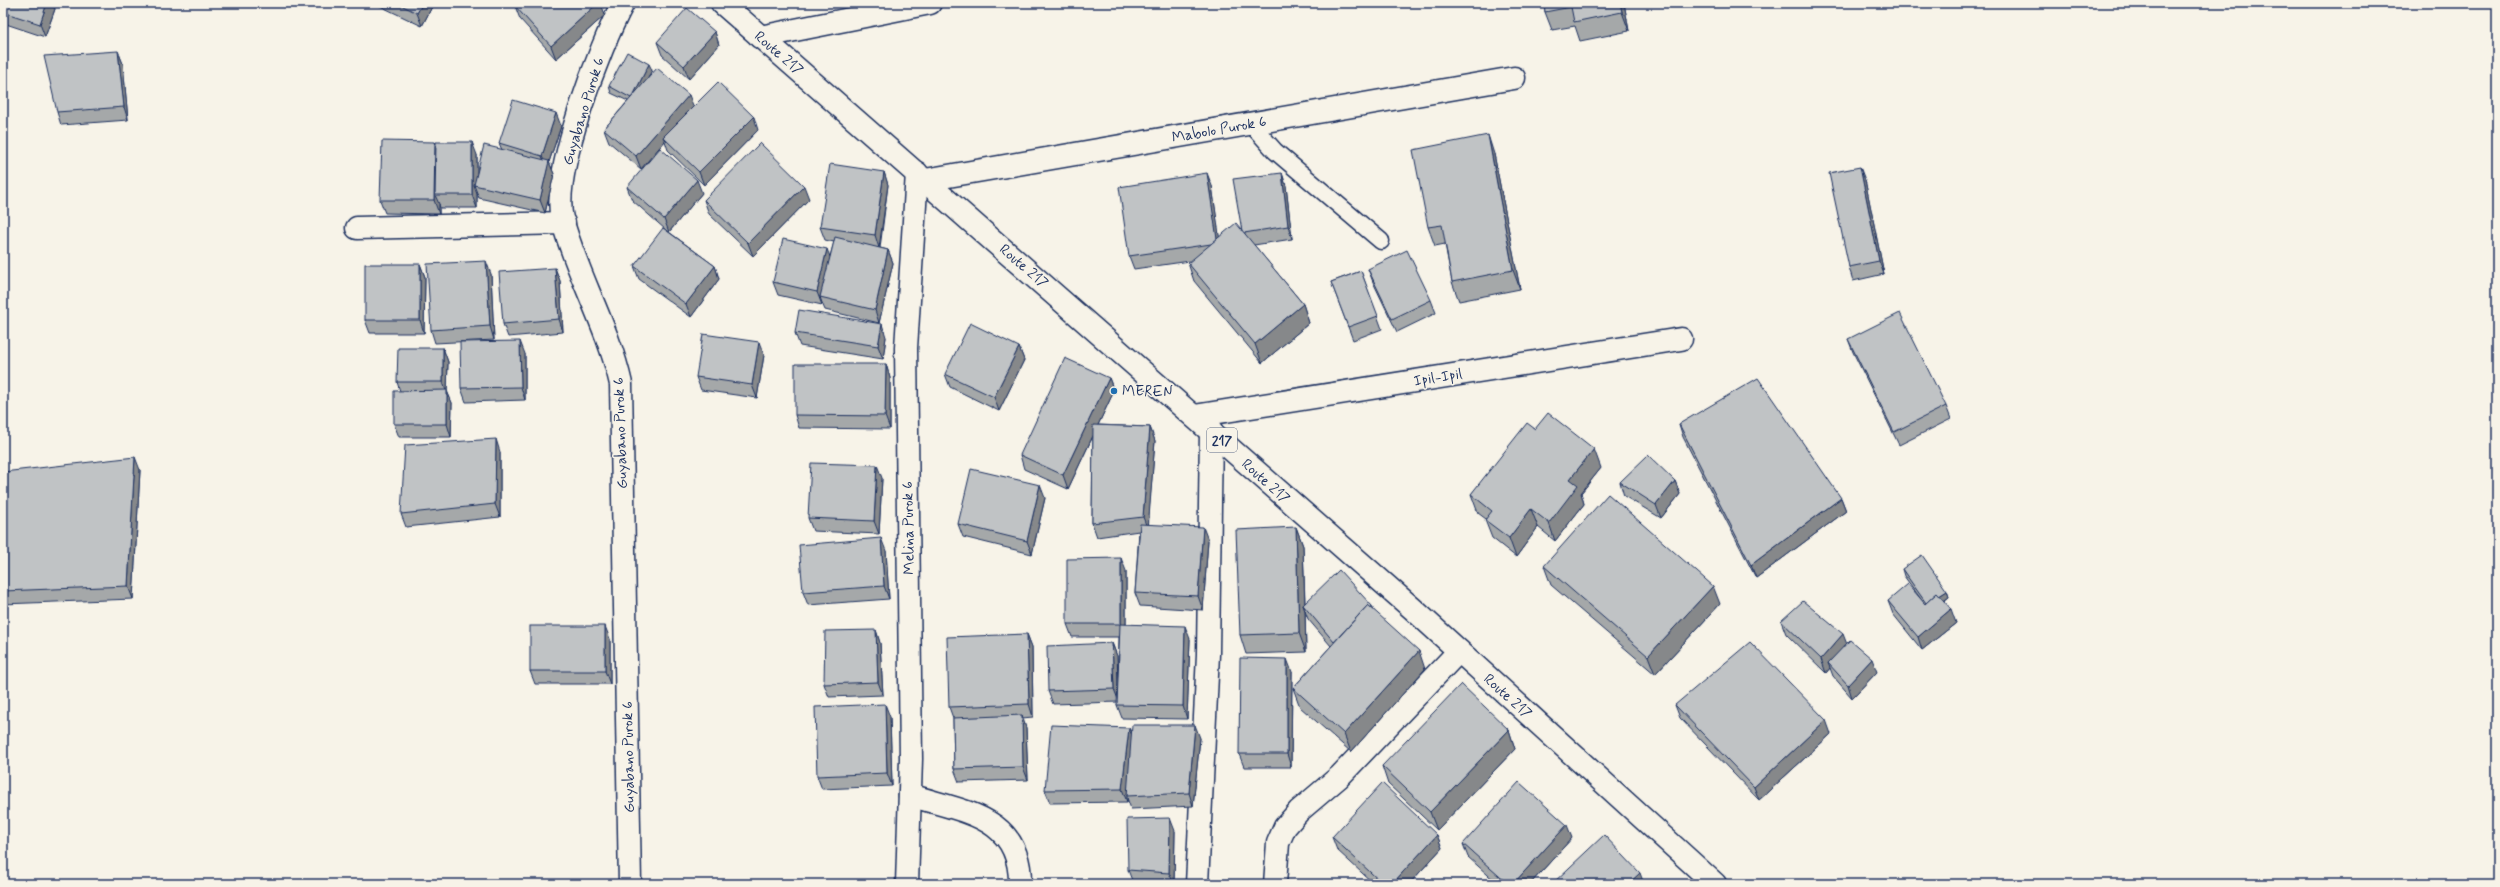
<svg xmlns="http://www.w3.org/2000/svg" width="2500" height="887" font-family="Mynerve,sans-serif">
<rect width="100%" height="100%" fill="#f7f3e8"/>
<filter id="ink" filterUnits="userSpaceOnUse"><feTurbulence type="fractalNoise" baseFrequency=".025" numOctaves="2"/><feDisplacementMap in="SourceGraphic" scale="8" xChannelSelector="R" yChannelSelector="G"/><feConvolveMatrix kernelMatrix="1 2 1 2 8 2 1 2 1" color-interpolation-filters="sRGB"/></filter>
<g filter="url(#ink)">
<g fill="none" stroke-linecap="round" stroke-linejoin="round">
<defs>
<path id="lane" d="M1250 123 1275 151 1381 241"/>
<g id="street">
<path d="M623 3C600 46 551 173 562 219 577 275 608 326 621 384L630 884"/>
<path d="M760 37 930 3"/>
<path d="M925 180 1514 78"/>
<path d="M357 228 564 223"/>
<path d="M1194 416 1681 339"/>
<path d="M910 795C962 812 1021 815 1020 884"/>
<path d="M907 884 911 759 906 348 917 173"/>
<path d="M1197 884 1208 654 1211 430"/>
<path d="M1275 884 1278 843 1285 827 1299 811 1339 777 1459 651"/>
</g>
<path id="primary" d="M722 3 1413 609 1715 884"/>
</defs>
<use href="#lane" stroke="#1b2f5e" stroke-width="19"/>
<use href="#street" stroke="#1b2f5e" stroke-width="25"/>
<use href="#primary" stroke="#1b2f5e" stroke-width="25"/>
<use href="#lane" stroke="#f7f3e8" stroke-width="16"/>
<use href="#street" stroke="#f7f3e8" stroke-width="22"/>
<use href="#primary" stroke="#f7f3e8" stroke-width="22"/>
</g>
<g fill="#a5a8a9" stroke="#1b2f5e">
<path d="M3 3H52L55 9 45 37 3 23Z"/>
<path d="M377 3H434L422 26 378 5Z"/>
<path d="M499 3H507L503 7Z"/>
<path d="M1544 3H1624L1629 31 1580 41 1575 26 1552 30 1545 12Z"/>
<path d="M515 6 605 15 556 59 520 19Z"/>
<path d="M715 32 719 45 689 79 662 55 657 42Z"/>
<path d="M118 51 123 64 128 120 61 125 57 112Z"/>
<path d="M652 70 648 77 693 107 758 130 704 185 668 150 665 141 641 169 609 142 604 129 628 101 611 93 609 86Z"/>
<path d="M561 126 549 162 554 174 545 213 479 198 477 193V208H440L439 204V214L385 213 380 200 435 142 436 145 477 155V172L502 150 499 143Z"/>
<path d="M1494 154 1520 289 1459 301 1452 282 1445 244 1435 246 1428 227Z"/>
<path d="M884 172 888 185 880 248 888 250 893 263 879 323 825 310 822 303V305L778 295 773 282 830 256 834 242 825 240 820 227Z"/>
<path d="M1282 173 1286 186 1292 239 1254 245 1303 304 1309 323 1262 363 1194 281 1188 263 1190 261 1134 269 1129 256 1212 186 1219 237 1242 231Z"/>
<path d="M1865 180 1884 274 1853 281 1849 267Z"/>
<path d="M627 187 702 193 669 232 715 266 719 279 691 317 639 279 634 266 666 230 632 200Z"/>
<path d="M809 199 753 256 709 214 704 200Z"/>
<path d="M420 264 425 277 424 333H370L365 320Z"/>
<path d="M555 268 560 281 563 332 508 337 503 324Z"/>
<path d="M1368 269 1431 300 1436 313 1397 332 1373 282Z"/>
<path d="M1361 271 1382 329 1353 340 1331 282Z"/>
<path d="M491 274 494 340 435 343 431 330Z"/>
<path d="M795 333 886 337 883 359 800 346Z"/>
<path d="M1848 339 1946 406 1951 419 1899 445 1853 352Z"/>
<path d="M1019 347 1024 360 999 411 950 387 945 374Z"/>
<path d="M443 348 448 362 447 391 452 403 451 437H399L394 424 400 391 397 382Z"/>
<path d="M525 354V400L466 402 461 388Z"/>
<path d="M764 355 757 398 701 390 696 377Z"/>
<path d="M886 364 890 378V429L799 428 795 415Z"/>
<path d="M1109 378 1114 391 1098 425 1150 427 1155 441 1148 524 1208 540 1203 610 1140 606 1135 593 1139 531 1097 537 1092 523 1093 436 1068 489 1024 469 1020 455Z"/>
<path d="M1679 424 1841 498 1846 511 1756 578 1683 437Z"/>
<path d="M1535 429 1601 468 1581 493 1584 504 1555 541 1538 527 1516 557 1492 538 1485 520 1486 519 1478 513 1471 494Z"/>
<path d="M500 452V517L406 527 401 514Z"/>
<path d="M140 470 133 599 3 604V472Z"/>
<path d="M882 478 879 534 813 531 808 518Z"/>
<path d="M1675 481 1680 494 1661 518 1624 496 1620 482Z"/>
<path d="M1045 498 1032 554 963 537 958 524Z"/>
<path d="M1296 527 1303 546 1305 603 1372 606 1374 611 1425 669 1351 752 1300 707 1293 688 1331 646 1308 619 1305 611 1306 652 1246 654 1240 635Z"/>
<path d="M886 551 889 599 808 605 803 592Z"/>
<path d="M1544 566 1720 604 1655 674 1551 585Z"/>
<path d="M1902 569 1947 591 1949 597 1944 601 1956 623 1922 650 1893 614 1888 601 1923 602 1904 576Z"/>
<path d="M1126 571V625L1190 639 1187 719 1122 718 1117 705 1118 702 1053 704 1048 691 1112 643 1117 656 1118 687 1119 637H1072L1067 624Z"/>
<path d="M1781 621 1847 644 1877 672 1852 698 1833 676 1830 668 1826 673 1786 634Z"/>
<path d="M876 630 880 643 883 695 829 697 824 684Z"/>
<path d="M1027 634 1032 647 1033 717 1022 718 1026 728 1028 780 959 782 954 769 953 718 949 707Z"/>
<path d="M610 639V684H535L530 671Z"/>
<path d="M1292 672 1291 767H1244L1239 754Z"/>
<path d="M1675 705 1831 734 1759 800 1680 718Z"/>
<path d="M890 717 892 786 822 789 817 776Z"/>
<path d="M1129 728 1132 734 1200 738 1193 806 1131 809 1127 798V802L1050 803 1045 790Z"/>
<path d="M1509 730 1515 749 1437 830 1388 784 1382 766Z"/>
<path d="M1175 831 1174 884 1133 883 1128 870Z"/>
<path d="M1437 835 1442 848 1409 884H1374L1337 850 1332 837Z"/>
<path d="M1572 838 1530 884H1498L1468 857 1463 844Z"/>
</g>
<g fill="#86888a" stroke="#1b2f5e">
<path d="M47 3H52L55 9 45 37 40 24Z"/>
<path d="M423 3H434L422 26 417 13Z"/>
<path d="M502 3H507L503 7Z"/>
<path d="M598 3H601L605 15 556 59 551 46Z"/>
<path d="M1620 3H1624L1629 31 1622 12Z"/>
<path d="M715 32 719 45 689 79 684 66Z"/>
<path d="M118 51 123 64 128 120 124 107Z"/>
<path d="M649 64 652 70 635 105 632 98Z"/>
<path d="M689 95 694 108 663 137 665 141 641 169 636 156Z"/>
<path d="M556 113 561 126 549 162 554 174 545 213 540 200 547 169 542 156Z"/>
<path d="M754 117 758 130 704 185 699 172Z"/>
<path d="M1488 135 1494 154 1520 289 1513 270Z"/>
<path d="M435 142 440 155 435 195 439 204V214L434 200Z"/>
<path d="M472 142 477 155V185H474L477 193V208L472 195Z"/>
<path d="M1860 167 1865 180 1884 274 1879 261Z"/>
<path d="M884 172 888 185 879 248 875 235Z"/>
<path d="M1207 173 1212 186 1222 256 1217 243Z"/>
<path d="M1282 173 1286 186 1292 239 1288 226Z"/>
<path d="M697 180 702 193 669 232 664 219Z"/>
<path d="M804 186 809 199 753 256 748 243Z"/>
<path d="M827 249 832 262 820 297 822 303V305L817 292Z"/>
<path d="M888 250 893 263 879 323 875 310Z"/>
<path d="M486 261 491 274 494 340 490 326Z"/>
<path d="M420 264 425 277 424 333 420 320Z"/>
<path d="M715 266 719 279 691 317 686 304Z"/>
<path d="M555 268 560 281 563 332 559 319Z"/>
<path d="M1303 304 1309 323 1262 363 1255 344Z"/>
<path d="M882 324 886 337 883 359 878 346Z"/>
<path d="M520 341 525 354V400L521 387Z"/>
<path d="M759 342 764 355 757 398 752 385Z"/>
<path d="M1019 347 1024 360 999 411 994 397Z"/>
<path d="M443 348 448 362 447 391 452 403 451 437 447 424V394L443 382Z"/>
<path d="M886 364 890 378V429L885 416Z"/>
<path d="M1109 378 1114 391 1068 489 1063 475Z"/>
<path d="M1150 427 1155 441 1148 530 1143 517Z"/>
<path d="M496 439 500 452V517L495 504Z"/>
<path d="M1594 449 1601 468 1581 493 1584 504 1555 541 1549 523 1570 479Z"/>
<path d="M135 457 140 470 133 599 128 586Z"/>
<path d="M877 465 882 478 879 534 874 521Z"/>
<path d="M1675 481 1680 494 1661 518 1656 505Z"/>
<path d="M1040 485 1045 498 1032 554 1027 541Z"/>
<path d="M1841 498 1846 511 1756 578 1751 565Z"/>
<path d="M1531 509 1538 527 1516 557 1509 538Z"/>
<path d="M1203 527 1208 540 1203 610 1198 596Z"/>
<path d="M1296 527 1303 546 1305 608 1303 605 1305 611 1306 652 1299 633Z"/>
<path d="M881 538 886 551 889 599 884 586Z"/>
<path d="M1121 558 1126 571V637L1121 624Z"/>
<path d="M1713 586 1720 604 1655 674 1648 656Z"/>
<path d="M1947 591 1949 597 1929 611 1927 604Z"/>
<path d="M1951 609 1956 623 1922 650 1918 637Z"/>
<path d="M605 626 610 639V684L605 671Z"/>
<path d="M1185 626 1190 639 1187 719 1183 706Z"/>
<path d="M876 630 880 643 883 695 878 682Z"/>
<path d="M1027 634 1032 647 1033 717 1029 704Z"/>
<path d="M1843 634 1848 647 1828 663 1830 668 1826 673 1821 659Z"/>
<path d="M1112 643 1117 656 1119 702 1114 689Z"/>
<path d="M1419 651 1425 669 1351 752 1344 734Z"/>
<path d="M1287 659 1292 672 1291 767 1287 754Z"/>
<path d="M1872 659 1877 672 1852 698 1848 685Z"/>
<path d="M885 704 890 717 892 786 887 773Z"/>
<path d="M1022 715 1026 728 1028 780 1023 767Z"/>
<path d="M1826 720 1831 734 1759 800 1754 787Z"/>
<path d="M1195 725 1200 738 1193 806 1189 793Z"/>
<path d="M1129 728 1134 741 1127 796V802L1122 789Z"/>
<path d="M1509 730 1515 749 1437 830 1430 812Z"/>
<path d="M1170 818 1175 831 1174 884 1169 873Z"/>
<path d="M1567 825 1572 838 1530 884H1513Z"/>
<path d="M1437 835 1442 848 1409 884H1392Z"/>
<path d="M1640 873 1644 884H1628Z"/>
</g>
<g fill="#c0c3c5" stroke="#1b2f5e">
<path d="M3 3H47L40 24 3 12Z"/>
<path d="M397 3H423L417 13Z"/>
<path d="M518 3H598L551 46 515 6Z"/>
<path d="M1544 3H1620L1622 12 1574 22 1571 7 1545 12Z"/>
<path d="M687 8 715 32 684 66 657 42Z"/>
<path d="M118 51 124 107 57 112 44 56Z"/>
<path d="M627 52 649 64 634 94 631 98 609 86Z"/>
<path d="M657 68 689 95 636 156 604 129Z"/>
<path d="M718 82 754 117 699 172 663 137Z"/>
<path d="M513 100 556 113 542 156 499 143Z"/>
<path d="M1488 135 1513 270 1452 282 1442 225 1428 227 1413 150Z"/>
<path d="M382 141 435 142 434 200H380Z"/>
<path d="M436 142H472V195H435Z"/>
<path d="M760 143 804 186 748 243 704 200Z"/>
<path d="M484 145 549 161 540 200 474 185Z"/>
<path d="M660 148 697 180 664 219 627 187Z"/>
<path d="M830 164 884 172 875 235 820 227Z"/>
<path d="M1860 167 1879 261 1849 267 1829 173Z"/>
<path d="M1207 173 1217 239 1211 244 1129 256 1119 187Z"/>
<path d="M1282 173 1288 226 1244 233 1242 231 1233 179Z"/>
<path d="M1236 223 1303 304 1255 344 1188 263Z"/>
<path d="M663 228 715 266 686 304 634 266Z"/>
<path d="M835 237 888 250 875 310 820 297Z"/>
<path d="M783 239 827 249 817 292 773 282Z"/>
<path d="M1407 250 1431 300 1392 319 1368 269Z"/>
<path d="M486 261 490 326 431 330 427 264Z"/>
<rect x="365" y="264" width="55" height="56"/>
<path d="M555 268 559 319 503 324 499 272Z"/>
<path d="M1361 271 1378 316 1348 327 1331 282Z"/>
<path d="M799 310 882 324 878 346 795 333Z"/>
<path d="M1900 313 1946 406 1894 432 1848 339Z"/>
<path d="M970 323 1019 347 994 397 945 374Z"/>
<path d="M703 334 759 342 752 385 696 377Z"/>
<path d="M520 341 521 387 461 388 460 342Z"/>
<path d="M398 348H443V382H397Z"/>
<path d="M1065 358 1109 378 1063 475 1020 455Z"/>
<path d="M795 364H886L885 416 795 415Z"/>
<path d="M1758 378 1841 498 1751 565 1679 424Z"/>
<path d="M447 390V424H394V391Z"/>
<path d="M1548 413 1594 449 1570 479 1578 485 1549 523 1531 509 1509 538 1485 520 1492 511 1471 494 1527 423 1535 429Z"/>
<path d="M1093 425 1150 427 1143 517 1092 523Z"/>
<path d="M496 439 495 504 401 514 405 445Z"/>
<path d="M1648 455 1675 481 1656 505 1620 482Z"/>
<path d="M135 457 128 586 3 591V472Z"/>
<path d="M811 463 877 465 874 521 808 518Z"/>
<path d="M971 469 1040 485 1027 541 958 524Z"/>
<path d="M1608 494 1713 586 1648 656 1544 566Z"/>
<path d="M1140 524 1203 527 1198 596 1135 593Z"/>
<path d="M1296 527 1299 633 1240 635 1236 530Z"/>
<path d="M881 538 884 586 803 592 799 545Z"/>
<path d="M1922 555 1947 591 1939 596 1937 593 1926 603 1902 569Z"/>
<path d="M1121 558V624H1067V559Z"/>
<path d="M1339 570 1372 606 1371 608 1368 605 1334 642 1303 605Z"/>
<path d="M1908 584 1925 604 1937 593 1951 609 1918 637 1888 601Z"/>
<path d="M1803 601 1843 634 1821 659 1781 621Z"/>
<path d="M1368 605 1419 651 1344 734 1293 688Z"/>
<path d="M1120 624 1185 626 1183 706 1117 705Z"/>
<rect x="530" y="626" width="75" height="45"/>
<path d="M876 630 878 682 824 684 825 631Z"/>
<path d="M1027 634 1029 704 949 707 947 637Z"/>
<path d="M1850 640 1872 659 1848 685 1828 663Z"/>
<path d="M1750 642 1826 720 1754 787 1675 705Z"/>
<path d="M1112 643 1114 689 1048 691 1047 646Z"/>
<path d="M1240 658 1287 659V754H1239Z"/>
<path d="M1461 684 1509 730 1430 812 1382 766Z"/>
<path d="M885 704 887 773 817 776 815 707Z"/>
<path d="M1022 715 1023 767 954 769 953 718Z"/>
<path d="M1051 725 1129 728 1122 789 1045 790Z"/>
<path d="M1132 725H1195L1189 793 1127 796Z"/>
<path d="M1519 782 1567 825 1513 884H1508L1463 844Z"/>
<path d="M1382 783 1437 835 1392 884H1383L1332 837Z"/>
<path d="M1170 818 1169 873 1128 870 1127 819Z"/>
<path d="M1604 835 1640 873 1628 884H1552Z"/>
</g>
</g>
<circle fill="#1f6fb2" stroke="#f7f3e8" stroke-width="1.5" cx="1114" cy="391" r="4"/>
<g text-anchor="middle" stroke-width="3" stroke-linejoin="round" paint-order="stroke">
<rect fill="#f7f3e8" stroke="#5d6a87" stroke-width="1" x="1207" y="428" width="30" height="24" rx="3"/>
<g font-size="14" font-weight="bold" fill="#1b2f5e">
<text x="1222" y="445">217</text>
</g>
<g font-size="15" fill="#1b2f5e" stroke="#f7f3e8">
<text transform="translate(779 53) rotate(41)" y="5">Route 217</text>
<text transform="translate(583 111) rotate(-73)" y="5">Guyabano Purok 6</text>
<text transform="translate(1219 129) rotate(-10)" y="5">Mabolo Purok 6</text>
<text transform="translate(1024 266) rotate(41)" y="5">Route 217</text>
<text transform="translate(1438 377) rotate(-9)" y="5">Ipil-Ipil</text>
<text transform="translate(620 433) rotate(-92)" y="5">Guyabano Purok 6</text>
<text transform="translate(1266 481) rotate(42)" y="5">Route 217</text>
<text transform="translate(908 528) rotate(-91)" y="5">Melina Purok 6</text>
<text transform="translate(1508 696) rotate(42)" y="5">Route 217</text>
<text transform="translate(628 757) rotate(-91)" y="5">Guyabano Purok 6</text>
</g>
<g font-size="15" fill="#1b2f5e" stroke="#f7f3e8" text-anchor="start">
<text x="1122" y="396">MEREN</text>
</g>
</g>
<rect width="2500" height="887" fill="none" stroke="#f7f3e8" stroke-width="16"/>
<rect x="8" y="8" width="2484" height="871" fill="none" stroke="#1b2f5e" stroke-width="1.5" filter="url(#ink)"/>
</svg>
